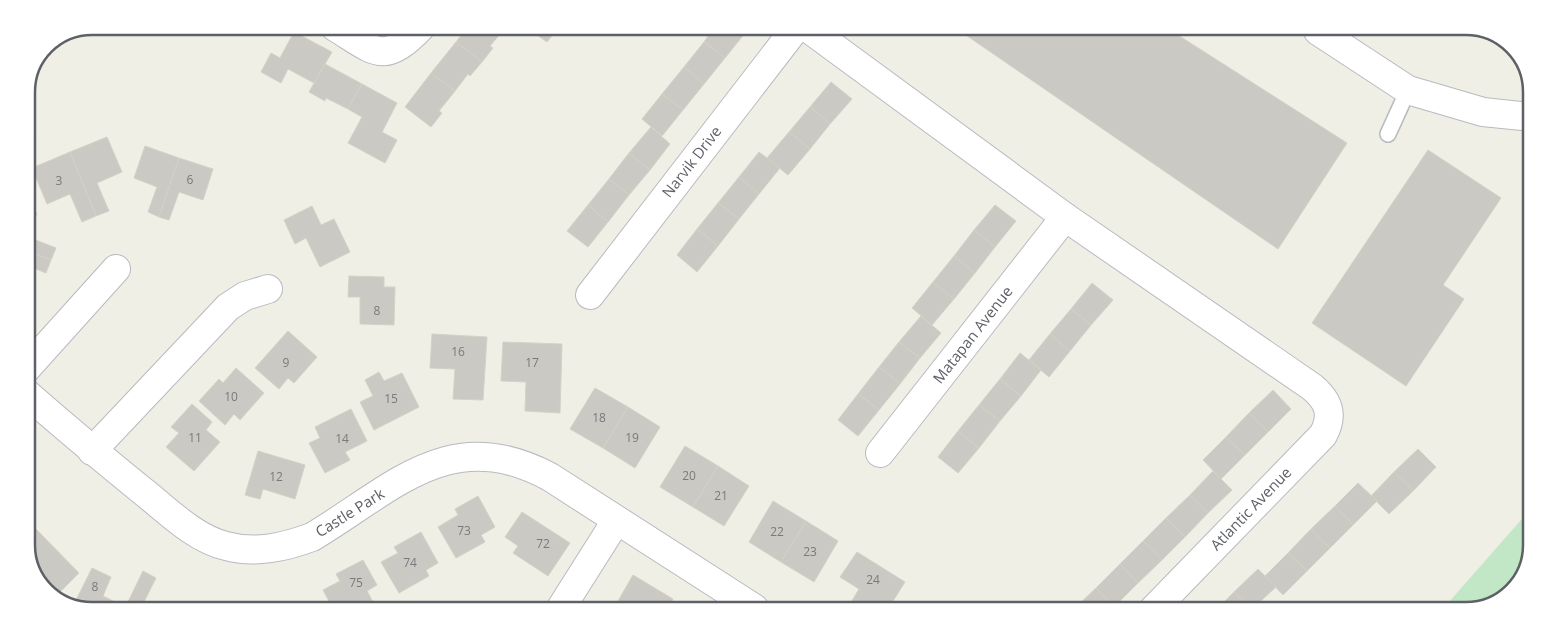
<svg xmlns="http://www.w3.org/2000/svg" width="1558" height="637" font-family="'Open Sans',sans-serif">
<rect width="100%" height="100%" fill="#f0efe6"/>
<path fill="#c2e7c7" d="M1527 513V570L1503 600 1467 611H1441Z"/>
<g fill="#cbc9c3" stroke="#d5d1c4">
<path d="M467 28H505L490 46 493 48 482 62 456 42Z"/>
<path d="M527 28H558L547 42Z"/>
<path d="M714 28 740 29 745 33 725 58 704 42Z"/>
<path d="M957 29 1170 30 1347 143 1278 249Z"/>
<path d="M294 32 332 52 314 83 288 69 281 83 261 72 271 53 280 58Z"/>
<path d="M456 42 482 62 470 76 468 74 455 91 431 73Z"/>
<path d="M704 42 725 58 704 84 684 67Z"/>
<path d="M325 64 362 84 348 109 326 98 325 101 309 92Z"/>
<path d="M684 67 704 84 683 110 662 94Z"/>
<path d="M431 73 455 91 439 111 442 113 431 127 405 107Z"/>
<path d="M831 82 852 99 830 124 810 107Z"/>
<path d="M362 84 397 103 382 132 397 140 385 163 348 143 362 117 348 109Z"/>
<path d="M662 94 683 110 662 136 642 119Z"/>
<path d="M810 107 830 124 810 149 789 132Z"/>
<path d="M651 127 670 144 650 170 629 153Z"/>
<path d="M789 132 810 149 788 175 767 158Z"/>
<path d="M107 137 122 172 97 183 109 211 96 216 70 152Z"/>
<path d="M145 146 179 158 159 217 148 212 157 187 134 178Z"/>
<path d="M1428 150 1501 198 1443 285 1464 299 1406 386 1312 323Z"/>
<path d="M70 152 96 216 82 222 70 194 47 204 32 168Z"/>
<path d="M759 152 780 168 759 194 739 177Z"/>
<path d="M629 153 650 170 629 195 609 179Z"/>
<path d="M179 158 213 169 203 200 179 192 169 220 159 217Z"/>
<path d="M739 177 759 194 739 219 718 203Z"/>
<path d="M609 179 629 195 608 222 588 205Z"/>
<path d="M718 203 739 219 718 246 697 229Z"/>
<path d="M588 205 608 222 588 247 567 231Z"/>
<path d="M995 205 1016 221 995 247 974 230Z"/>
<path d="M312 206 321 225 334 219 350 252 320 267 306 238 295 244 284 220Z"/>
<path d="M26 209 37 213 28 237 56 248 51 260 26 251Z"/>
<path d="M697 229 718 246 697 272 677 255Z"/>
<path d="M974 230 995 247 975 273 954 256Z"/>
<path d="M26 251 51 260 46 273 26 265Z"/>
<path d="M954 256 975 273 954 299 933 282Z"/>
<path d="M349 276 384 277V287H395L394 325 360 324V297H348Z"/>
<path d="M933 282 954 299 932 325 912 308Z"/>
<path d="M1092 283 1113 300 1091 325 1071 309Z"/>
<path d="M1071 309 1091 325 1070 351 1050 334Z"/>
<path d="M921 316 941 333 920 358 899 342Z"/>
<path d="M288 331 317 357 294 383 288 378 279 389 255 368Z"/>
<path d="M432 334 487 337 483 400 453 399 455 369 430 368Z"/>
<path d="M1050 334 1070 351 1049 377 1029 360Z"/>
<path d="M503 342 562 344 560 413 525 411 526 382 501 381Z"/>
<path d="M899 342 920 358 900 384 879 367Z"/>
<path d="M1020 353 1041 370 1021 396 1000 379Z"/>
<path d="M879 367 900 384 879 410 858 394Z"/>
<path d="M236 368 264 393 240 420 234 414 225 425 199 401 219 379 223 383Z"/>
<path d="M379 372 384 381 402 373 419 407 374 430 360 402 373 396 365 380Z"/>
<path d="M1000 379 1021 396 1000 421 979 405Z"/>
<path d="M595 388 628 407 603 448 570 429Z"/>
<path d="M1273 390 1291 409 1268 432 1249 413Z"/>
<path d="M858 394 879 410 858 436 838 420Z"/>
<path d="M192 404 212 422 206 430 220 442 194 471 166 447 179 433 171 427Z"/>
<path d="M979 405 1000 421 979 448 958 431Z"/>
<path d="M628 407 660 427 635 468 603 448Z"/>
<path d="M351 409 367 441 345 452 350 460 325 473 309 443 320 438 315 427Z"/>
<path d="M1249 413 1268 432 1245 455 1226 437Z"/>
<path d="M958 431 979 448 958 473 938 457Z"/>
<path d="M1226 437 1245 455 1221 479 1203 460Z"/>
<path d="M685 446 718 466 693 507 660 487Z"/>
<path d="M1418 449 1436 467 1413 491 1394 472Z"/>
<path d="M258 451 305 465 295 499 263 489 260 499 245 495Z"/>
<path d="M718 466 749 486 724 526 693 507Z"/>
<path d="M1213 471 1232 490 1208 513 1190 495Z"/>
<path d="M1394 472 1413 491 1389 514 1371 496Z"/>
<path d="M1358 483 1377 501 1353 525 1335 506Z"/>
<path d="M1190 495 1208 513 1185 537 1166 518Z"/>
<path d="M478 496 495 527 481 535 485 542 456 558 438 527 458 515 455 509Z"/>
<path d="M773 501 806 521 781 562 749 542Z"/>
<path d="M1335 506 1353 525 1330 548 1311 529Z"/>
<path d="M522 512 570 543 548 576 513 553 518 546 505 537Z"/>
<path d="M1166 518 1185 537 1162 560 1143 541Z"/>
<path d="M806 521 838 541 814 582 781 562Z"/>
<path d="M32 525 79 573 55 597 39 582 26 550V530Z"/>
<path d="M1311 529 1330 548 1307 571 1288 553Z"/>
<path d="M421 532 438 563 426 570 429 576 399 593 381 562 398 553 394 547Z"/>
<path d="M1143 541 1162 560 1138 583 1120 564Z"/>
<path d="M857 552 905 582 888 609H847L859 589 840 577Z"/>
<path d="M1288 553 1307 571 1283 595 1265 576Z"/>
<path d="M363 560 377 585 367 591 374 604 368 607H332L323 590 340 581 336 574Z"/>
<path d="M1120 564 1138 583 1114 607 1096 588Z"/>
<path d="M92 568 111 577 103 596 123 606H73Z"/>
<path d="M1258 569 1276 587 1251 610 1234 592Z"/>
<path d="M143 571 156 578 142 606H126Z"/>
<path d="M633 575 673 599 668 608H614Z"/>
<path d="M1096 588 1114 607 1111 610 1074 609Z"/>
<path d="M1234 592 1251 610H1216Z"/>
</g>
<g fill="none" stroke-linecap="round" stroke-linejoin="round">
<defs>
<path id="service" d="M1388 134 1408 90"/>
<g id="minor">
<path d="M335 27C376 52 383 66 421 27"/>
<path d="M809 29 1065 217 1312 387C1329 401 1334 415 1323 435L1153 610"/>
<path d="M1318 31 1408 90 1483 112 1531 117"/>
<path d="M590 295 795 29"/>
<path d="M26 369 116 269"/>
<path d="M26 393C67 429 108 463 150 497 172 515 197 539 226 546 256 554 285 547 312 537 394 488 450 423 550 477L754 608"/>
<path d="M92 451 228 307 245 296 268 289"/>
<path d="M880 453 1065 217"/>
<path d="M561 608 616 521"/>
</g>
</defs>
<use href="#service" stroke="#b8bac0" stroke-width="18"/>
<use href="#minor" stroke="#b8bac0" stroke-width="30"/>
<use href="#service" stroke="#fff" stroke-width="15"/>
<use href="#minor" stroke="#fff" stroke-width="28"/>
</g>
<g text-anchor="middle" stroke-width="4.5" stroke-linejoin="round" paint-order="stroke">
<g font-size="12" fill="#787a7d">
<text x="190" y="184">6</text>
<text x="59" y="185">3</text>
<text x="377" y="315">8</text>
<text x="458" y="356">16</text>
<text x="286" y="367">9</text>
<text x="532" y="367">17</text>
<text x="231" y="401">10</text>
<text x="391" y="403">15</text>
<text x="599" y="422">18</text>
<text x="195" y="442">11</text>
<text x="632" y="442">19</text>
<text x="342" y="443">14</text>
<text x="689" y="480">20</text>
<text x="276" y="481">12</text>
<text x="721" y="500">21</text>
<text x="464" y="535">73</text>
<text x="777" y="536">22</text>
<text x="543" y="548">72</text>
<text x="810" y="556">23</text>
<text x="410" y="567">74</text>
<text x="873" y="584">24</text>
<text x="356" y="587">75</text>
<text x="95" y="591">8</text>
</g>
<g font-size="15" fill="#5d6066" stroke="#fff">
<text transform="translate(692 162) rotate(-52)" y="5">Narvik Drive</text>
<text transform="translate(973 335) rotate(-52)" y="5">Matapan Avenue</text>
<text transform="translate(1251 509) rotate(-46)" y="5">Atlantic Avenue</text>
<text transform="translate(350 513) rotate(-32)" y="5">Castle Park</text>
</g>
</g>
<path d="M0 0H1558V637H0ZM92 35H1466A57 57 0 0 1 1523 92V545A57 57 0 0 1 1466 602H92A57 57 0 0 1 35 545V92A57 57 0 0 1 92 35Z" fill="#fff" fill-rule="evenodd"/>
<path fill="none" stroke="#5d6066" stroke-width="2.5" d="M92 35H1466A57 57 0 0 1 1523 92V545A57 57 0 0 1 1466 602H92A57 57 0 0 1 35 545V92A57 57 0 0 1 92 35Z"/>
</svg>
